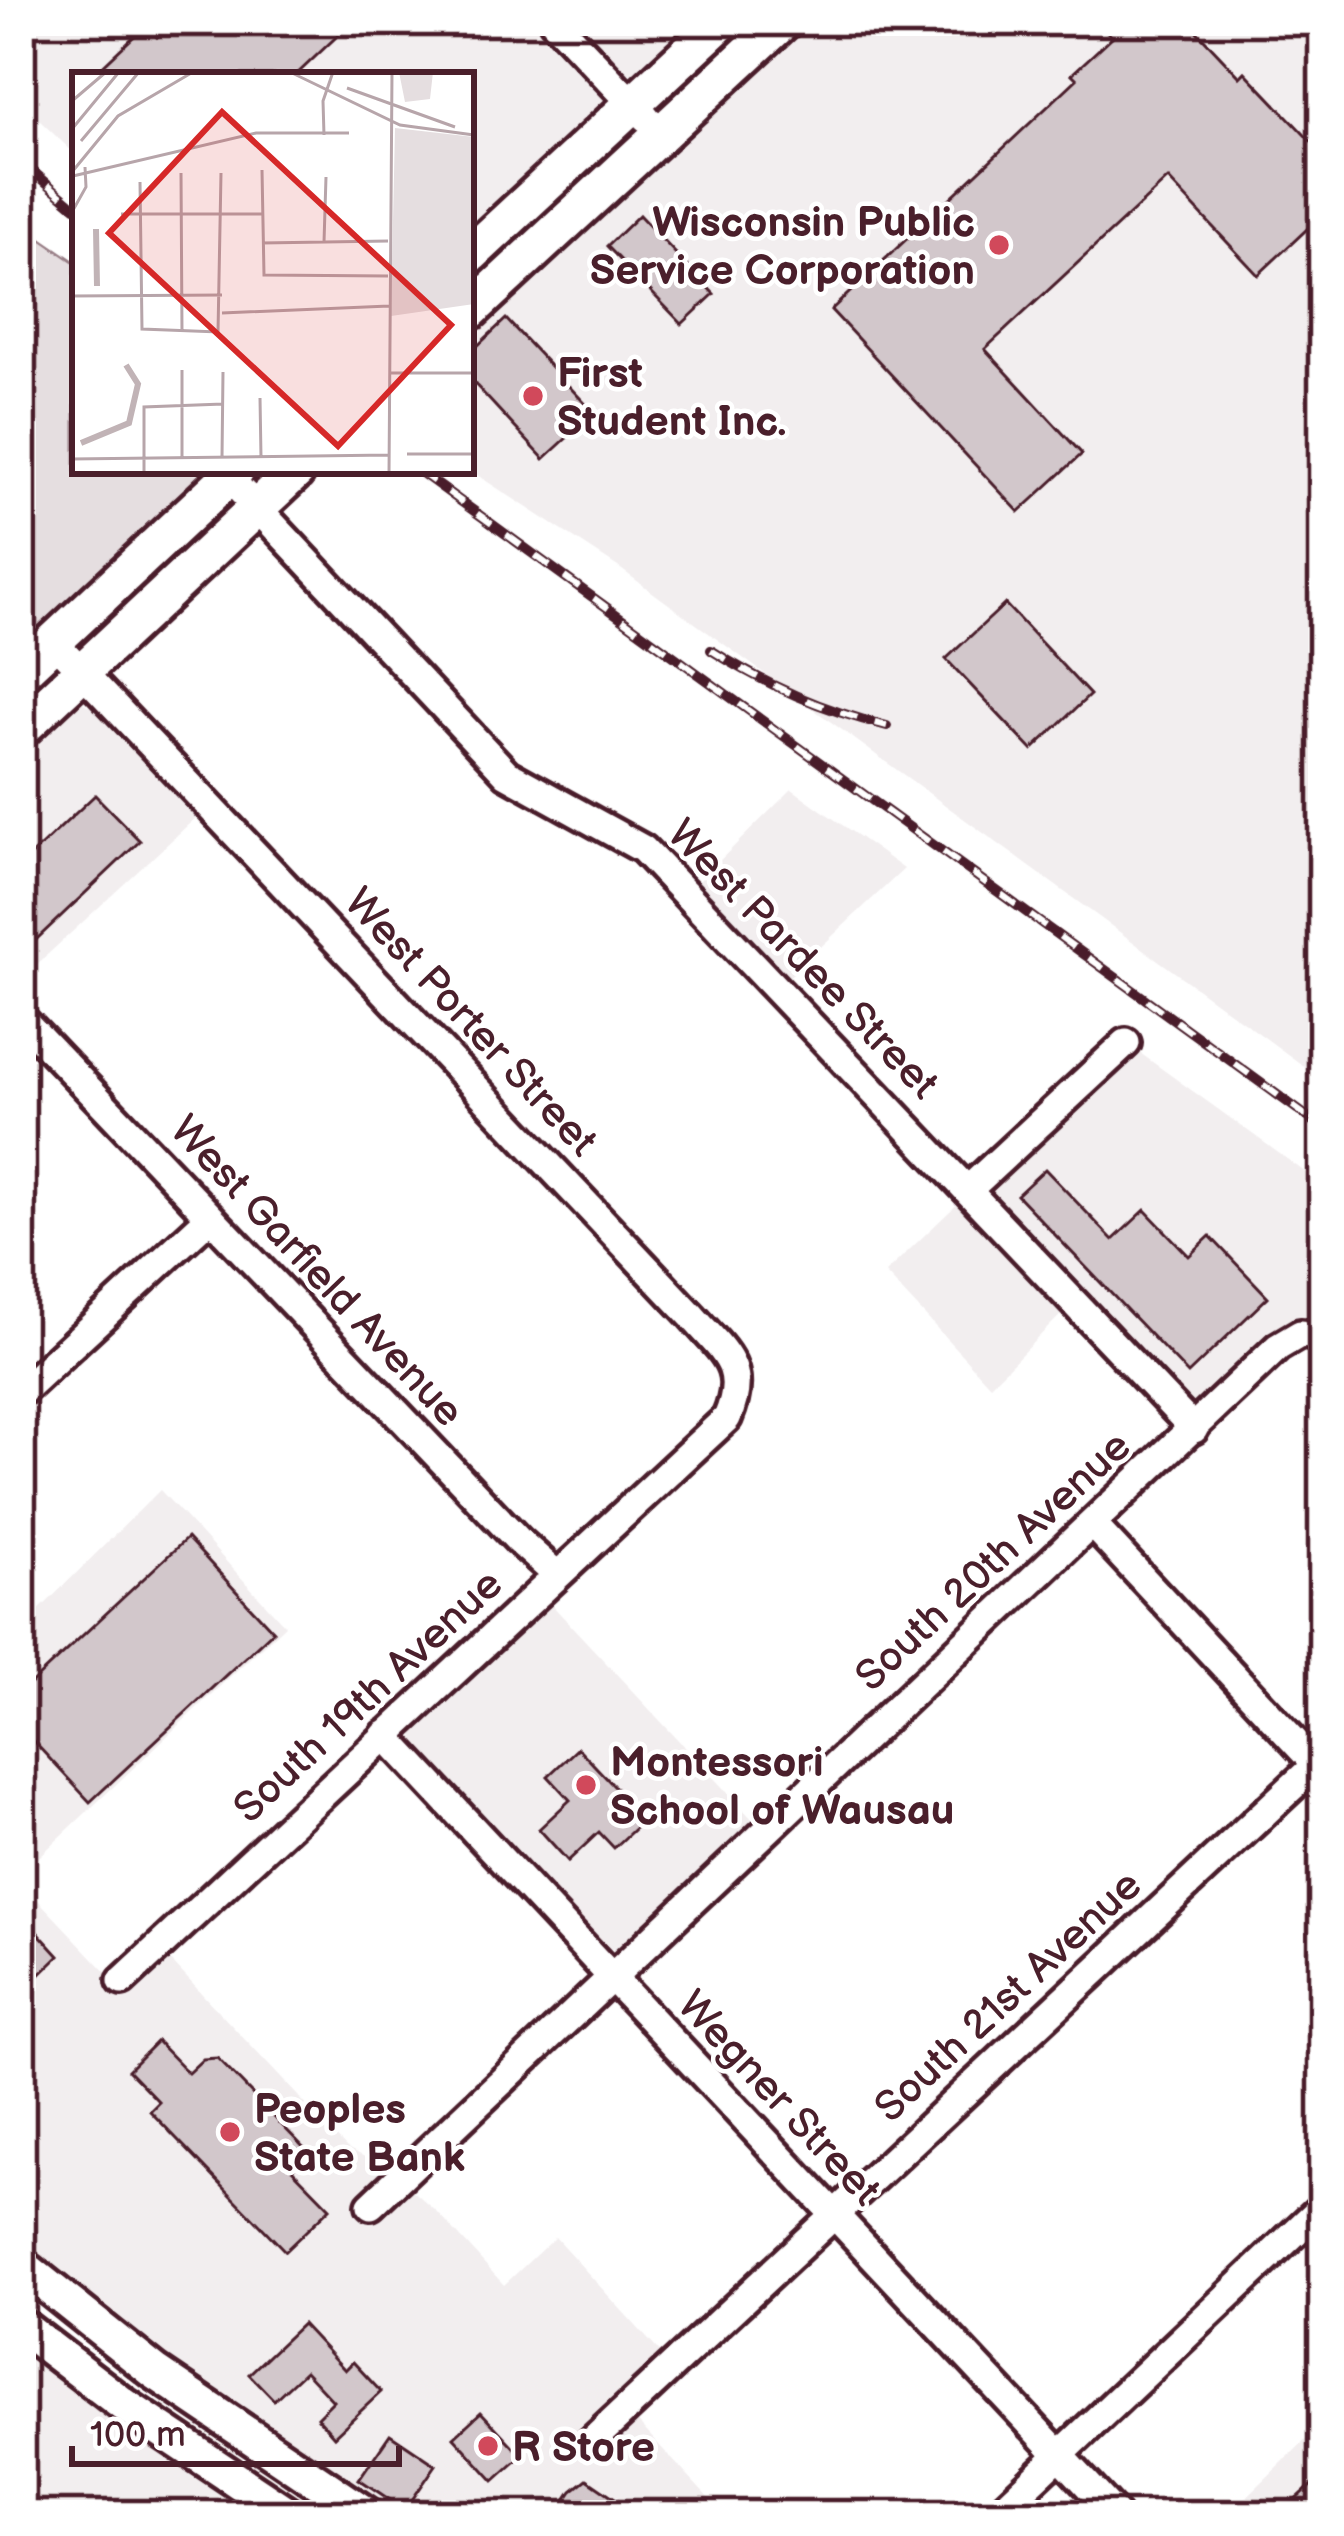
<svg xmlns="http://www.w3.org/2000/svg" width="1344" height="2536" font-family="'Balsamiq Sans',sans-serif">
<rect width="100%" height="100%" fill="#fff"/>
<filter id="ink" filterUnits="userSpaceOnUse"><feTurbulence type="fractalNoise" baseFrequency=".00833" numOctaves="2"/><feDisplacementMap in="SourceGraphic" scale="24" xChannelSelector="R" yChannelSelector="G"/><feConvolveMatrix kernelMatrix="1 2 1 2 8 2 1 2 1" color-interpolation-filters="sRGB"/></filter>
<g filter="url(#ink)">
<g fill="#f2eeef">
<path d="M21 21H554L633 106 471 254V75H75V154L21 103Z"/>
<path d="M574 21H700L637 75 623 72Z"/>
<path d="M783 21H1323V1080L618 567 471 471V310Z"/>
<path d="M84 703 104 715 201 813 21 979V751L70 705Z"/>
<path d="M792 789 904 869 777 988 687 893Z"/>
<path d="M1126 1043 1323 1185V1336L1310 1333 1194 1429 1075 1301 990 1385 885 1273Z"/>
<path d="M160 1490 285 1625 21 1874V1628Z"/>
<path d="M550 1603 755 1822 616 1949 603 1948 596 1941 414 1742 413 1732 421 1723Z"/>
<path d="M21 1882 130 1997 170 1960 347 2148 389 2169 437 2212 504 2285 555 2237 667 2360 620 2403 724 2515H396L150 2348 21 2252Z"/>
<path d="M21 2340 59 2377 264 2515H21Z"/>
<path d="M1323 2423V2515H1228Z"/>
</g>
<path fill="#e5dee0" stroke="#987e86" stroke-width="3" d="M21 225 75 262V471H214L21 651Z"/>
<g fill="#d2c7cb" stroke="#4a1f2b" stroke-width="3">
<path d="M173 21H228L235 29 244 21H353L296 75H93L146 25 157 37Z"/>
<path d="M1097 21H1187L1240 77 1245 72 1323 154V214L1258 275 1168 179 985 349 1082 454 1019 512 831 310 1077 79 1072 74 1112 37Z"/>
<path d="M639 215 714 294 682 324 607 246Z"/>
<path d="M506 319 594 413 544 459 471 380V352Z"/>
<path d="M1005 604 1090 695 1032 750 946 659Z"/>
<path d="M95 795 140 841 21 954V865Z"/>
<path d="M1045 1169 1113 1240 1145 1210 1189 1256 1210 1236 1268 1297 1188 1374 1017 1195Z"/>
<path d="M187 1538 273 1631 90 1802 21 1728V1693Z"/>
<path d="M578 1748 645 1819 614 1848 599 1832 568 1861 539 1829 570 1800 548 1776Z"/>
<path d="M21 1914 59 1956 21 1993Z"/>
<path d="M157 2041 188 2073 203 2059 217 2058 309 2153 292 2169 330 2208 285 2251 150 2111 159 2102 128 2070Z"/>
<path d="M302 2324 345 2370 353 2362 381 2392 334 2436 317 2417 333 2401 305 2371 274 2400 249 2374Z"/>
<path d="M481 2412 522 2456 494 2481 454 2437Z"/>
<path d="M390 2434 436 2465 405 2510 359 2479Z"/>
<path d="M1323 2475V2515H1279Z"/>
<path d="M587 2479 640 2515H556L572 2491Z"/>
</g>
<g fill="none" stroke-linecap="round" stroke-linejoin="round">
<defs>
<g id="minor">
<path d="M554 21 646 118"/>
<path d="M228 477 507 774 643 849 1194 1429"/>
<path d="M54 642 692 1316C724 1353 749 1367 727 1418L122 1981"/>
<path d="M21 1018 519 1541 557 1575"/>
<path d="M970 1188 1126 1043"/>
<path d="M21 1392 209 1218"/>
<path d="M1093 1525 1323 1772"/>
<path d="M385 1735 1116 2515"/>
<path d="M371 2205 1278 1347 1300 1334 1323 1336"/>
<path d="M592 2441 1323 1758"/>
<path d="M996 2515 1323 2206"/>
</g>
<g id="tertiary">
<path d="M21 2265 155 2372 367 2515"/>
<path d="M21 2326 124 2405 289 2515"/>
</g>
<g id="secondary">
<path d="M471 254 722 21"/>
<path d="M471 310 783 21"/>
<path d="M21 672 235 471"/>
<path d="M21 729 296 471"/>
</g>
</defs>
<use href="#minor" stroke="#4a1f2b" stroke-width="36"/>
<use href="#tertiary" stroke="#4a1f2b" stroke-width="42"/>
<use href="#secondary" stroke="#4a1f2b" stroke-width="45"/>
<use href="#minor" stroke="#fff" stroke-width="27"/>
<use href="#tertiary" stroke="#fff" stroke-width="33"/>
<use href="#secondary" stroke="#fff" stroke-width="36"/>
<defs>
<g id="rail">
<path d="M21 161 75 207"/>
<path d="M419 471 1323 1128"/>
<path d="M711 650C768 686 822 710 887 726"/>
</g>
</defs>
<use href="#rail" stroke="#4a1f2b" stroke-width="10"/>
<use href="#rail" stroke="#fff" stroke-width="6" stroke-dasharray="18" stroke-linecap="butt"/>
</g>
</g>
<g fill="#d1495b" stroke="#fff" stroke-width="4.5">
<circle cx="999" cy="245" r="12"/>
<circle cx="533" cy="396" r="12"/>
<circle cx="586" cy="1785" r="12"/>
<circle cx="230" cy="2132" r="12"/>
<circle cx="488" cy="2446" r="12"/>
</g>
<g text-anchor="middle" stroke-width="9" stroke-linejoin="round" paint-order="stroke">
<g font-size="42" font-weight="bold" fill="#4a1f2b" stroke="#fff" text-anchor="start">
<text x="975" y="236" text-anchor="end">Wisconsin Public<tspan x="975" dy="48">Service Corporation</tspan></text>
<text x="557" y="387">First<tspan x="557" dy="48">Student Inc.</tspan></text>
<text x="610" y="1776">Montessori<tspan x="610" dy="48">School of Wausau</tspan></text>
<text x="254" y="2123">Peoples<tspan x="254" dy="48">State Bank</tspan></text>
<text x="512" y="2461">R Store</text>
</g>
<g font-size="42" fill="#4a1f2b" stroke="#fff">
<text transform="translate(804 958) rotate(46)" y="15">West Pardee Street</text>
<text transform="translate(472 1021) rotate(47)" y="15">West Porter Street</text>
<text transform="translate(318 1270) rotate(47)" y="15">West Garfield Avenue</text>
<text transform="translate(992 1560) rotate(-43)" y="15">South 20th Avenue</text>
<text transform="translate(367 1695) rotate(-43)" y="15">South 19th Avenue</text>
<text transform="translate(1007 1995) rotate(-43)" y="15">South 21st Avenue</text>
<text transform="translate(780 2097) rotate(47)" y="15">Wegner Street</text>
</g>
</g>
<g transform="translate(72 72)">
<rect width="402" height="402" fill="#fff"/>
<path d="M327 0H361L358 27 333 30ZM323 56 402 65V232L319 244Z" fill="#e5dee0"/>
<path fill="none" stroke="#c1b3b6" stroke-width="6" d="M24 157 25 214M9 371 57 351 66 312 54 293"/>
<path fill="none" stroke="#b7a5aa" stroke-width="3" d="M218 0 328 53 402 63M275 16 383 55M0 29 34 0M0 57 47 0M252 63 251 29 261 0M9 69 67 0M190 98 192 203 316 204M0 100 46 44 121 0M109 101 110 260M1 104 184 61H277M68 110 70 257 146 260 149 101M0 140 14 115 13 95M49 142H190M252 170 254 105M190 171 316 169M0 224 150 223M150 241 317 234M317 301H402M188 326 189 385M335 382H402M110 385V298M150 385 151 300M0 387 317 383M72 402V335L151 332M317 402 320 0"/>
<path fill="#d62828" fill-opacity="0.15" stroke="#d62828" stroke-width="6" d="M150 40 379 253 266 374 37 161Z"/>
<rect width="402" height="402" fill="none" stroke="#4a1f2b" stroke-width="6"/>
</g>
<rect width="1344" height="2536" fill="none" stroke="#fff" stroke-width="72"/>
<rect x="36" y="36" width="1272" height="2464" fill="none" stroke="#4a1f2b" stroke-width="4.5" filter="url(#ink)"/>
<path d="M72 2446v18h327v-18" fill="none" stroke="#4a1f2b" stroke-width="6"/>
<text x="90" y="2446" font-size="36" fill="#4a1f2b" stroke="#ffffff" stroke-width="9" paint-order="stroke">100 m</text>
</svg>
